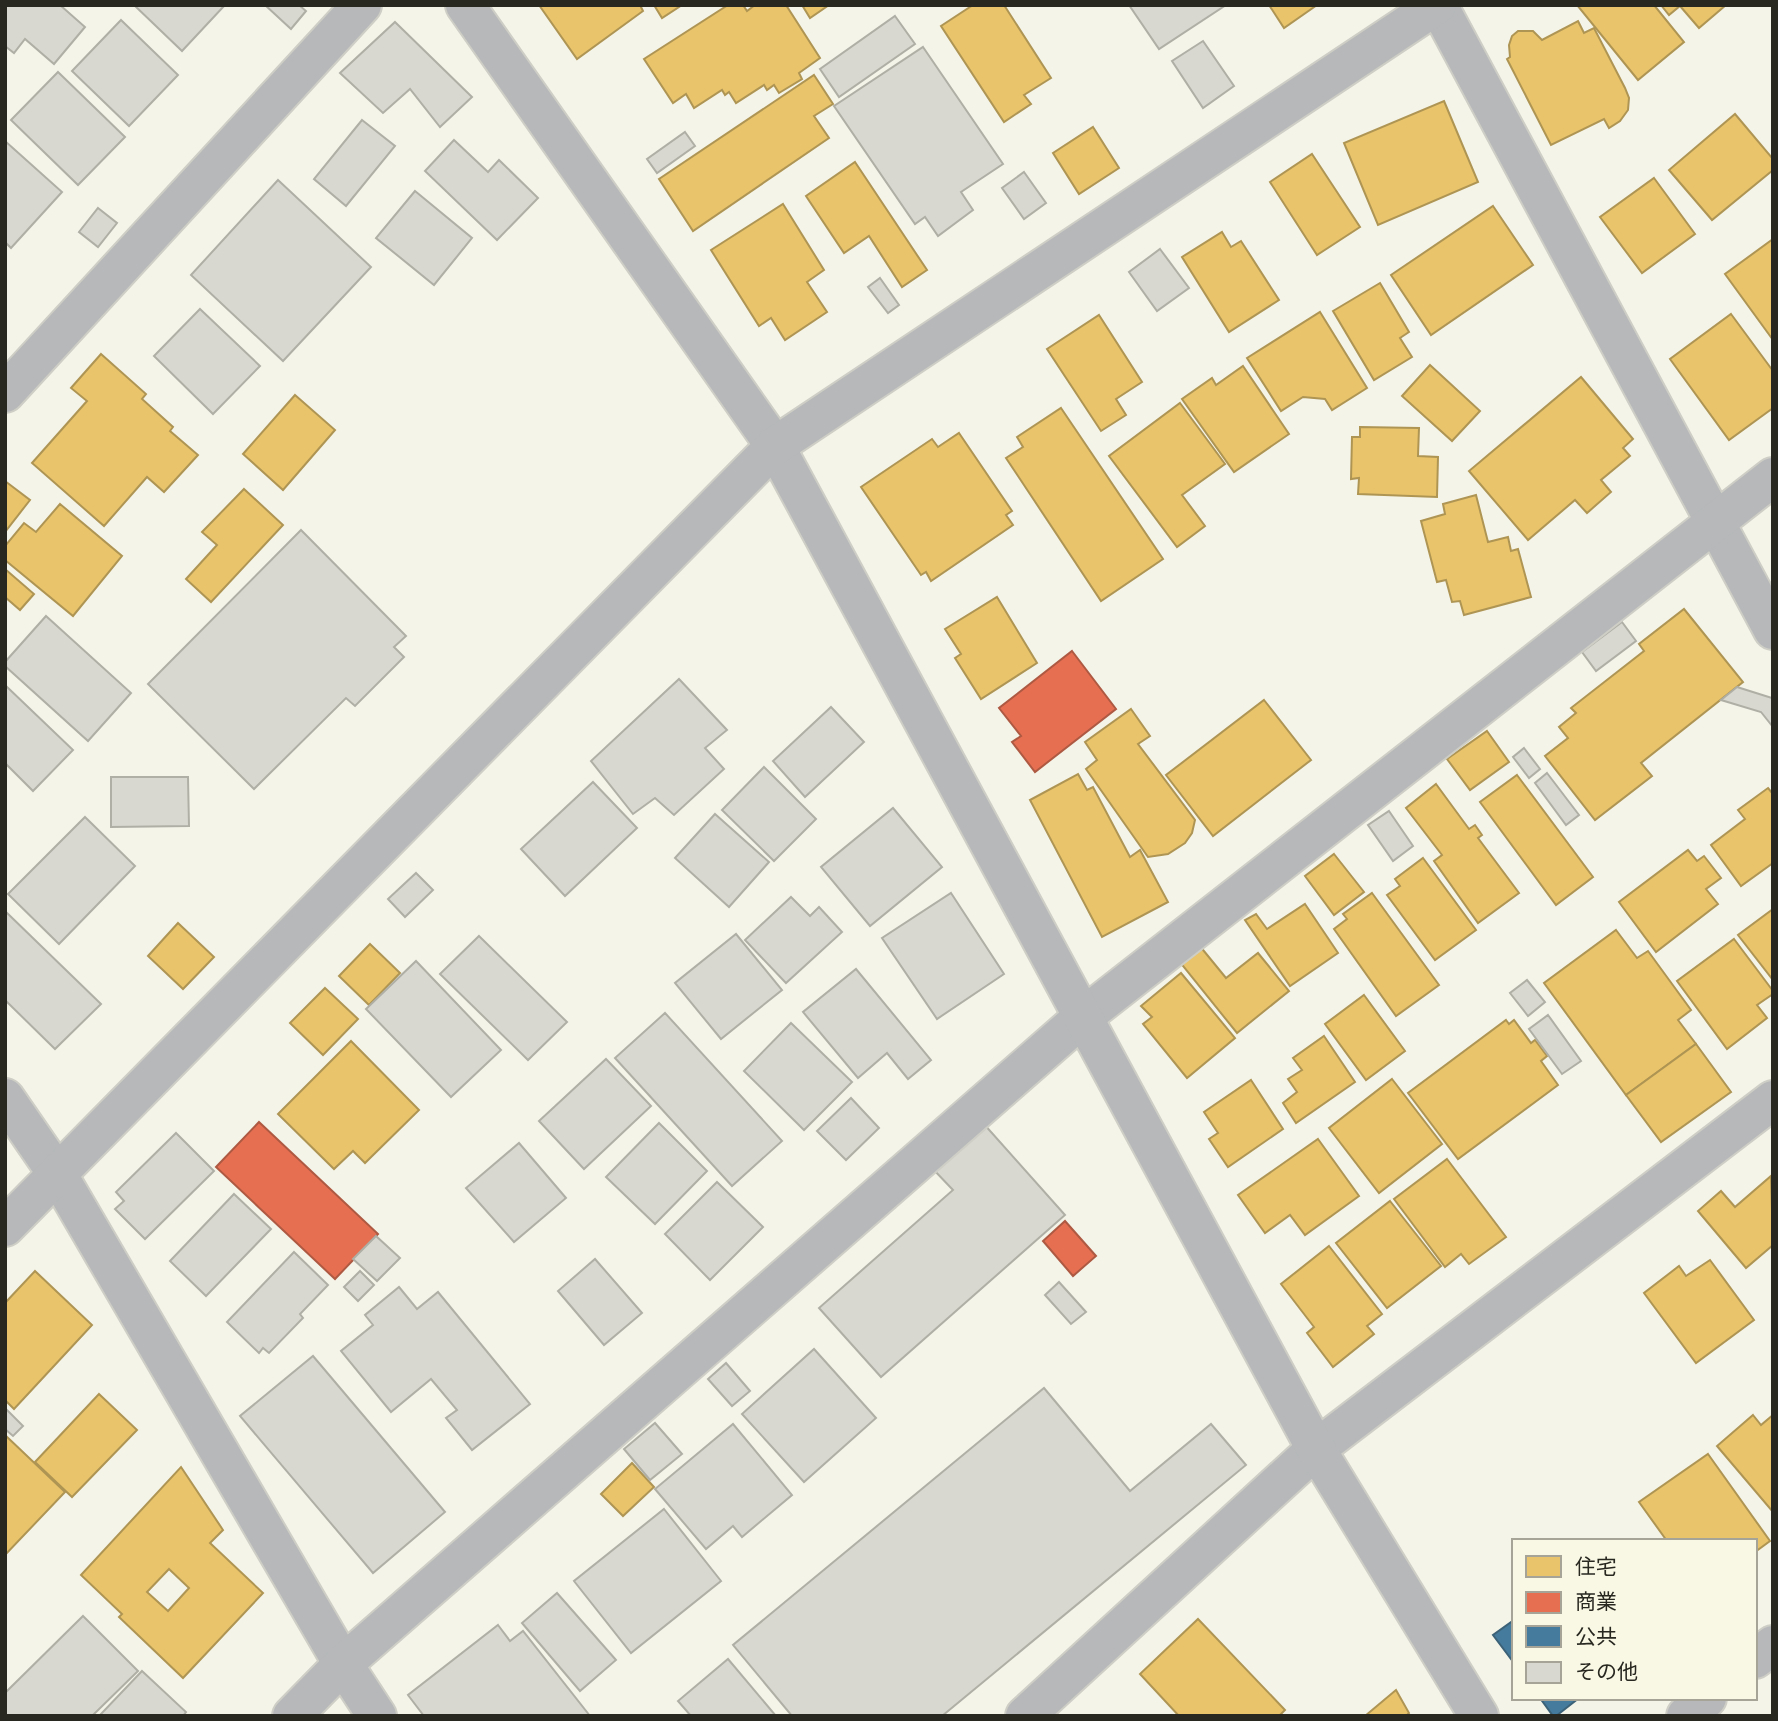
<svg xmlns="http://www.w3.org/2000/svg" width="1778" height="1721" font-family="'Asap Condensed','Noto Sans JP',sans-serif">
<rect width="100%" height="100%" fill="#f4f4e9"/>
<g fill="#e9c46a" stroke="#af9554" stroke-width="2" fill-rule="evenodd">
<path d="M539 5H640L643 11 577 59Z"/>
<path d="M654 5H682L662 18Z"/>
<path d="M728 5H743L747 11 755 5H786L820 58 799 73 802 79 779 93 774 85 767 90 764 85 736 103 729 92 725 95 722 90 694 108 686 94 673 103 644 59Z"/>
<path d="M802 5H829L810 18Z"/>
<path d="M973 5H1004L1051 78 1024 95 1031 104 1004 122 941 26Z"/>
<path d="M1269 5H1317L1284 28Z"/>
<path d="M1577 5H1654L1684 42 1638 80Z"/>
<path d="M1661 5H1726L1699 28 1680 6 1669 15Z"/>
<path d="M1578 21 1584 33 1594 28 1625 88 1629 98 1628 110 1620 121 1609 128 1604 119 1551 145 1507 59 1510 57 1509 45 1512 36 1518 31H1533L1542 40Z"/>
<path d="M814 75 833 104 814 116 829 138 693 231 659 179Z"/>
<path d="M1444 101 1478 182 1378 225 1344 143Z"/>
<path d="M1735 114 1773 159V170L1712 220 1669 170Z"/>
<path d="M1093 127 1119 168 1079 194 1053 153Z"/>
<path d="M1312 154 1360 227 1317 255 1270 182Z"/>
<path d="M855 162 927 270 902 287 869 236 844 253 806 196Z"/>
<path d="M1654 178 1695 234 1642 273 1600 217Z"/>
<path d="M783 204 824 270 807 282 827 312 785 340 771 318 759 326 711 250Z"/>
<path d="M1493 206 1533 265 1431 335 1391 275Z"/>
<path d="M1222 232 1231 247 1241 241 1279 300 1229 332 1182 257Z"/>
<path d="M1773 239V340L1725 274Z"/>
<path d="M1380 283 1409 332 1400 338 1412 357 1374 380 1333 311Z"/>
<path d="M1320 312 1367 388 1332 410 1325 399 1303 397 1281 411 1247 358Z"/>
<path d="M1731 314 1773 371V408L1729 440 1670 359Z"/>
<path d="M1099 315 1142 382 1116 399 1126 415 1101 431 1047 349Z"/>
<path d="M101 354 146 394 142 399 173 427 170 431 198 455 164 492 147 477 104 526 32 463 87 401 71 388Z"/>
<path d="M1430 365 1480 411 1452 441 1402 396Z"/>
<path d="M1243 366 1289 434 1234 472 1182 399 1212 378 1216 385Z"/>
<path d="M1581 377 1633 439 1623 448 1630 456 1601 480 1611 492 1587 513 1575 500 1528 540 1469 471Z"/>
<path d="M295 395 335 430 283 490 243 454Z"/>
<path d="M1180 403 1225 464 1182 495 1205 526 1177 547 1109 456Z"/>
<path d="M1061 408 1163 559 1101 601 1006 458 1023 447 1017 437Z"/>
<path d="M1360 427 1419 428 1418 456 1438 457 1437 497 1358 494 1359 478 1351 479 1352 437H1360Z"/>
<path d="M959 433 1012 511 1006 515 1013 525 931 581 926 572 921 575 861 487 932 439 938 447Z"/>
<path d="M5 481 30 500 5 532Z"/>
<path d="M244 489 283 525 211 602 186 579 217 545 202 532Z"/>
<path d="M1476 495 1488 542 1508 537 1511 551 1518 549 1531 597 1464 615 1460 601 1452 602 1446 580 1437 582 1421 521 1445 514 1443 504Z"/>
<path d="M60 504 122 556 73 616 5 560V546L24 523 36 532Z"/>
<path d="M5 569 34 594 20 610 5 597Z"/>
<path d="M997 597 1037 663 981 699 955 658 961 654 945 629Z"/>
<path d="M1684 609 1743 682 1641 763 1652 776 1595 820 1545 756 1568 738 1559 727 1576 713 1571 708 1644 651 1639 644Z"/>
<path d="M1264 700 1311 760 1213 836 1166 775Z"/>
<path d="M1131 709 1150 736 1138 744 1195 820 1192 833 1185 843 1168 854 1148 857 1086 769 1097 760 1085 742Z"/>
<path d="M1487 731 1509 762 1470 790 1447 759Z"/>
<path d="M1078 774 1087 790 1093 787 1130 857 1140 850 1168 902 1102 937 1030 800Z"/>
<path d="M1517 775 1593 877 1556 905 1480 802Z"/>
<path d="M1436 784 1469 829 1475 825 1482 835 1478 838 1519 893 1478 923 1434 861 1442 855 1406 808Z"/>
<path d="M1768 788 1773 794V863L1741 886 1711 845 1745 819 1738 810Z"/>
<path d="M1688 850 1697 861 1704 856 1721 878 1706 889 1718 904 1656 952 1619 902Z"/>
<path d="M1334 854 1364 892 1334 915 1305 876Z"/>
<path d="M1423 858 1476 930 1435 960 1387 895 1400 886 1395 879Z"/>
<path d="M1372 893 1439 985 1396 1016 1334 929 1347 919 1343 914Z"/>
<path d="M1305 904 1338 953 1290 986 1245 920 1256 914 1267 929Z"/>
<path d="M1773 909V980L1738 935Z"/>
<path d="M178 923 214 957 183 989 148 956Z"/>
<path d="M1616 930 1637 958 1648 951 1691 1010 1678 1020 1696 1044 1626 1095 1544 983Z"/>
<path d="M1734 939 1773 991V994L1757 1005 1767 1018 1727 1049 1677 981Z"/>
<path d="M370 944 400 973 369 1005 339 976Z"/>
<path d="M1199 945 1226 978 1258 953 1289 991 1237 1033 1179 961Z"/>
<path d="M1181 973 1235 1038 1187 1078 1143 1024 1152 1017 1141 1006Z"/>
<path d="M325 988 358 1019 323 1055 290 1023Z"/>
<path d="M1364 995 1405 1051 1366 1080 1325 1024Z"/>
<path d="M1506 1020 1509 1024 1514 1020 1531 1043 1535 1040 1547 1056 1541 1061 1558 1085 1458 1159 1408 1093Z"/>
<path d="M1324 1036 1355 1082 1296 1123 1283 1103 1297 1092 1288 1079 1302 1070 1293 1058Z"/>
<path d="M351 1041 419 1110 365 1163 353 1151 334 1169 278 1114Z"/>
<path d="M1696 1044 1731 1092 1661 1142 1626 1095Z"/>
<path d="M1392 1079 1442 1144 1379 1193 1329 1128Z"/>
<path d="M1251 1080 1283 1129 1228 1167 1209 1139 1218 1133 1204 1112Z"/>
<path d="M1318 1139 1359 1196 1305 1235 1290 1215 1265 1233 1238 1195Z"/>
<path d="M1447 1159 1506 1237 1469 1264 1461 1254 1445 1267 1394 1199Z"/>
<path d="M1771 1176 1773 1245 1746 1268 1698 1211 1721 1191 1735 1207Z"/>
<path d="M1390 1201 1441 1266 1387 1308 1336 1243Z"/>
<path d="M1329 1246 1382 1314 1367 1326 1374 1334 1333 1367 1307 1333 1314 1327 1281 1284Z"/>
<path d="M1710 1260 1754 1320 1696 1363 1644 1293 1679 1266 1686 1276Z"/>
<path d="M35 1271 92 1325 14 1409 5 1400V1303Z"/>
<path d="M99 1394 137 1430 72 1497 35 1462Z"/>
<path d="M1753 1415 1761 1425 1773 1415V1512L1717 1446Z"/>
<path d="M5 1435 65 1492 5 1555Z"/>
<path d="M1708 1454 1770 1541 1755 1552V1541H1667L1639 1502Z"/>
<path d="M632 1463 654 1487 623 1516 601 1494Z"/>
<path d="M181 1467 223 1530 210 1543 263 1593 183 1678 119 1617 122 1614 81 1575ZM169 1569 189 1588 168 1611 147 1592Z"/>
<path d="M1198 1619 1285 1710 1279 1716H1179L1140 1674Z"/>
<path d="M1396 1690 1409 1713 1406 1716H1365Z"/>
</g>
<g fill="#e76f51" stroke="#ae5942" stroke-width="2">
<path d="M1072 651 1116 709 1035 772 1012 742 1021 736 999 708Z"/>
<path d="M259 1122 378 1234 335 1279 216 1167Z"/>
<path d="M1065 1221 1096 1256 1073 1276 1043 1241Z"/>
</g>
<g fill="#457b9d" stroke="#3c6278" stroke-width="2">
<path d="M1514 1620V1663L1493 1635Z"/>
<path d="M1540 1698H1579L1556 1716H1553Z"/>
</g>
<g fill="#d8d8d0" stroke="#afafa6" stroke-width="2">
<path d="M5 5H60L85 27 54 64 25 39 14 53 5 46Z"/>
<path d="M134 5H225L182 51Z"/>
<path d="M265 5H299L306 11 291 29Z"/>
<path d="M1129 5H1226L1159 49Z"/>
<path d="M895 16 915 44 839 97 820 69Z"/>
<path d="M121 20 178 75 129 126 72 71Z"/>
<path d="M395 22 472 97 440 127 410 89 383 113 340 73Z"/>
<path d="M1203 41 1234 86 1203 108 1172 61Z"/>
<path d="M923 47 1003 164 961 192 973 210 938 236 925 217 915 224 834 106Z"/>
<path d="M58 72 125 137 78 185 11 120Z"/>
<path d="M362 120 395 146 346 206 314 179Z"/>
<path d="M685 132 695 146 657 173 647 159Z"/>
<path d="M454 140 488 172 499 160 538 198 497 240 425 171Z"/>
<path d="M5 141 62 192 11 248 5 242Z"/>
<path d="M1024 172 1046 203 1024 219 1002 188Z"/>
<path d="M278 180 371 267 283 361 191 275Z"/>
<path d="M415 191 472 238 434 285 376 238Z"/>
<path d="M98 208 117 223 98 247 79 232Z"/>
<path d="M1160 249 1189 288 1157 311 1129 272Z"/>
<path d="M880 278 899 305 888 313 868 287Z"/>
<path d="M200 309 260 366 213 414 154 356Z"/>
<path d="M301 530 406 636 394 647 404 657 355 706 346 698 254 789 148 684Z"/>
<path d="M46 616 131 693 88 741 5 666V662Z"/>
<path d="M1622 622 1636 641 1596 671 1582 652Z"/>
<path d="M679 679 727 730 705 748 724 769 674 815 655 798 633 814 591 761Z"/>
<path d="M5 685 73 750 33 791 5 763Z"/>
<path d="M1737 687 1772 698 1773 727 1761 712 1721 700Z"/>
<path d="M831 707 864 742 805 797 773 761Z"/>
<path d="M1524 748 1540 769 1529 778 1513 757Z"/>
<path d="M764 767 816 819 774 861 722 810Z"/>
<path d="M1547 773 1579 815 1566 825 1535 783Z"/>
<path d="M111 777H188L189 826 111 827Z"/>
<path d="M593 782 637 828 565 896 521 849Z"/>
<path d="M893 808 942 867 870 926 821 867Z"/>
<path d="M1389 811 1413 846 1393 861 1368 825Z"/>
<path d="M715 814 769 862 729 907 675 858Z"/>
<path d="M85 817 135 866 59 944 8 894Z"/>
<path d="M416 873 433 890 405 917 388 899Z"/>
<path d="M951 893 1004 974 937 1019 882 938Z"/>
<path d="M791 897 810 916 819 907 842 932 786 983 745 940Z"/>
<path d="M5 911 101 1004 55 1049 5 1000Z"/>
<path d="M736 934 782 990 721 1039 675 983Z"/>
<path d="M479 936 567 1022 528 1060 440 974Z"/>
<path d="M416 961 501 1050 451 1097 366 1009Z"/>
<path d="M856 969 931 1060 908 1079 887 1053 858 1078 803 1012Z"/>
<path d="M1527 980 1545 1002 1528 1016 1510 993Z"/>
<path d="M665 1013 782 1141 732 1186 615 1058Z"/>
<path d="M1548 1015 1581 1061 1562 1074 1529 1029Z"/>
<path d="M791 1023 852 1082 804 1130 744 1071Z"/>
<path d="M606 1059 651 1106 584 1169 539 1121Z"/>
<path d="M851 1098 879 1128 846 1160 817 1131Z"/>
<path d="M659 1123 707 1171 655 1224 606 1177Z"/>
<path d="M983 1123 1065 1215 881 1377 819 1308 953 1190 932 1168Z"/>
<path d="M176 1133 214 1171 145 1239 115 1209 124 1201 116 1192Z"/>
<path d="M519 1143 566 1198 514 1242 466 1188Z"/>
<path d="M717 1182 763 1227 710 1280 665 1234Z"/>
<path d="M234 1194 271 1229 206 1296 170 1261Z"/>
<path d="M376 1236 400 1258 377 1281 353 1259Z"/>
<path d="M294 1252 328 1285 300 1314 303 1318 269 1353 263 1348 259 1353 227 1322Z"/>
<path d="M595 1259 642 1313 604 1345 558 1291Z"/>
<path d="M360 1271 374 1285 358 1301 344 1287Z"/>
<path d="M1059 1282 1086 1312 1071 1324 1045 1295Z"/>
<path d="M399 1287 417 1309 438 1292 530 1404 472 1450 446 1418 457 1410 431 1379 391 1412 341 1351 373 1325 365 1315Z"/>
<path d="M814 1349 876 1418 804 1482 742 1414Z"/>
<path d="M313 1356 445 1512 373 1573 240 1416Z"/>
<path d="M726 1363 750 1391 732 1406 708 1379Z"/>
<path d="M1044 1388 1130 1491 1211 1424 1246 1465 942 1716H792L733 1645Z"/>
<path d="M5 1408 23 1426 13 1436 5 1429Z"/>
<path d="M655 1423 682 1454 650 1480 624 1449Z"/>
<path d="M733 1424 792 1495 742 1537 733 1526 706 1549 655 1489Z"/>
<path d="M664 1509 721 1581 631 1653 574 1581Z"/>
<path d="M557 1593 616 1660 580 1691 522 1623Z"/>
<path d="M83 1616 138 1671 92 1716H5V1693Z"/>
<path d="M498 1625 510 1641 523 1631 590 1716H424L408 1695Z"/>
<path d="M728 1659 776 1716H691L678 1701Z"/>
<path d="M142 1671 186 1712 183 1716 100 1715Z"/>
</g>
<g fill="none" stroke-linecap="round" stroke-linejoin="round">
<defs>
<g id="minor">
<path d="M1438 5 1773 630"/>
<path d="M5 393 362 5"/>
<path d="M5 1098 58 1175 343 1664 377 1716"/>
<path d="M1755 1659 1773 1645"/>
<path d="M292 1716 343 1664 1083 1017 1773 477"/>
<path d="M1025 1716 1316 1449 1773 1100"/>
<path d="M1686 1716 1707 1698"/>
</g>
<g id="tertiary">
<path d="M465 5 775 446 1316 1449 1479 1716"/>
<path d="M5 1227 775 446 1437 5"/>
</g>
</defs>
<use href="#minor" stroke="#cecec6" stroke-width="42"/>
<use href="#tertiary" stroke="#cecec6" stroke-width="42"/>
<use href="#minor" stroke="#b6b8b9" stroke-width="38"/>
<use href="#tertiary" stroke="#b6b8b9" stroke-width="38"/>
</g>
<rect width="1778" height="1721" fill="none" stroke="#282720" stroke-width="14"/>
<rect x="1512" y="1539" width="245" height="161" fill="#f9f8e4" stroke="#a5a496" stroke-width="2"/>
<rect x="1526" y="1556" width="35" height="21" fill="#e9c46a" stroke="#a5a496" stroke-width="2"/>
<text x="1575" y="1574" font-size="21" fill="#282720">住宅</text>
<rect x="1526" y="1592" width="35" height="21" fill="#e76f51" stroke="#a5a496" stroke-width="2"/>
<text x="1575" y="1609" font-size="21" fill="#282720">商業</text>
<rect x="1526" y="1626" width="35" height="21" fill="#457b9d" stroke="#a5a496" stroke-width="2"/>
<text x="1575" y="1644" font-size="21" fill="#282720">公共</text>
<rect x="1526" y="1662" width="35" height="21" fill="#d8d8d0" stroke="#a5a496" stroke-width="2"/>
<text x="1575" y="1679" font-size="21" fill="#282720">その他</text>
</svg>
